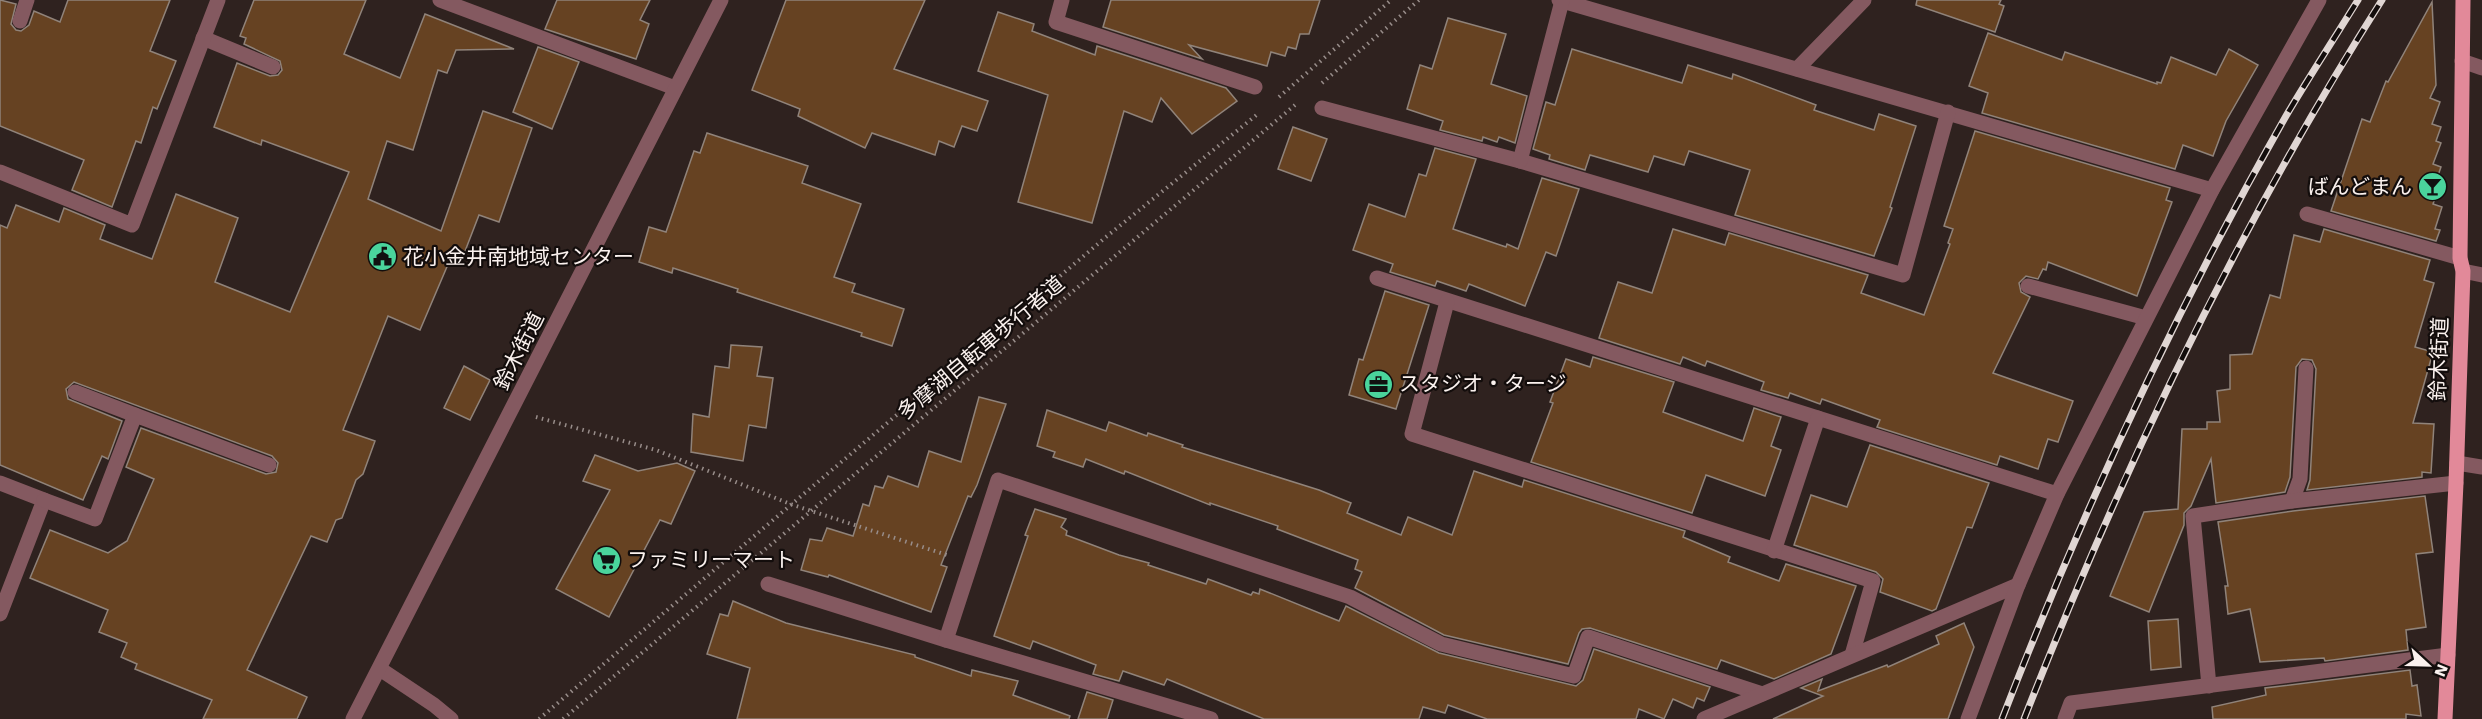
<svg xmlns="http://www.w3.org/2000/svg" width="2482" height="719" font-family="'Work Sans','Noto Sans JP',sans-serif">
<rect width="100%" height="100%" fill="#2f221f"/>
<g fill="#664222" stroke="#90837a" stroke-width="1.5">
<path d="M0 0 16 4 11 24 16 30 21 31 29 25 34 11 60 22 68 0H170L150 51 176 61 157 109 153 107 141 143 136 141 112 207 72 190 84 160 0 126Z"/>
<path d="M254 0H366L344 54 400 78 425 14 514 49 456 50 447 73 438 70 413 150 387 141 368 199 441 231 483 111 532 128 499 222 479 215 462 259 452 255 420 330 388 316 343 430 375 441 363 474 356 480 342 518 336 520 327 542 311 536 247 670 307 697 297 719H203L212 700 135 669 137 664 121 657 127 643 99 632 108 610 30 578 50 530 108 553 127 541 154 479 126 467 141 428 266 474 276 472 278 463 272 456 74 382 66 389 68 399 122 421 108 459 102 456 83 500 0 465V225L7 228 16 205 59 222 64 208 105 225 100 239 152 259 176 194 238 218 215 282 290 312 349 172 262 140 261 145 214 127 237 63 270 76 278 75 282 70 280 61 244 44 246 38 240 36Z"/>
<path d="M557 0H650L640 20 649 24 636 59 545 29Z"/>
<path d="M786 0H925L894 69 988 101 977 131 962 126 954 147 939 141 935 155 872 133 865 148 798 116 800 109 752 90Z"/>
<path d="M1111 0H1320L1309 34H1300L1296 49 1288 47 1285 56 1271 52 1267 66 1189 45 1202 59 1103 27Z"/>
<path d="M1917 0H2001L1999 4 2004 6 1995 32 1916 5Z"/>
<path d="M2432 2 2436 85 2430 98 2440 102 2432 124 2441 127 2436 141 2441 143 2433 164 2441 167 2435 184 2439 186 2433 204 2442 207 2435 229 2440 230 2436 241 2331 211 2362 119 2370 122 2386 81 2388 82Z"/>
<path d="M998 12 1034 24 1032 31 1095 55 1097 46 1226 88 1237 101 1192 134 1161 98 1152 122 1124 111 1092 223 1018 202 1048 95 978 71Z"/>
<path d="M1448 18 1506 34 1491 84 1527 96 1515 143 1499 137 1497 142 1483 137 1482 141 1440 130 1443 121 1407 109 1420 65 1432 69Z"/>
<path d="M1988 33 2062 60 2065 52 2157 84V82L2161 83 2171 57 2216 75 2229 49 2258 65 2226 121 2213 156 2183 145 2175 169 1982 113 1988 93 1969 86Z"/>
<path d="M538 47 579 62 552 129 513 112Z"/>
<path d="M1572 49 1682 83 1688 65 1732 79 1733 74 1816 105 1814 110 1874 130 1879 114 1916 126 1890 207 1892 208 1874 256 1735 215 1750 170 1689 151 1684 165 1654 156 1648 172 1590 155 1585 170 1549 159 1550 155 1533 149 1546 102 1555 105Z"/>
<path d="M1293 127 1327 139 1311 181 1278 169Z"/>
<path d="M1975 131 2170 188 2166 200 2172 202 2137 296 2048 262 2046 270 2043 269 2038 279 2026 276 2019 283 2021 292 2030 297 1993 373 2073 401 2058 442 2048 439 2038 469 2000 456 1997 465 1877 427 1880 420 1822 399 1820 404 1790 393 1788 398 1761 390 1764 382 1707 361 1705 366 1683 357 1680 364 1599 338 1618 282 1652 293 1673 229 1725 245 1729 233 1868 275 1861 293 1924 315 1950 244 1948 243 1953 229 1944 226Z"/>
<path d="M707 133 808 166 802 183 861 204 834 277 855 284 852 292 904 309 892 346 861 336 862 333 737 292 738 289 673 268 672 273 639 262 649 227 666 232 694 151 700 153Z"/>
<path d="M1435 148 1476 159 1453 229 1506 247 1507 244 1518 249 1542 178 1579 189 1556 256 1546 252 1525 306 1469 284 1466 291 1437 281 1435 286 1390 272 1393 264 1353 250 1369 204 1405 217 1419 174 1426 176Z"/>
<path d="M2324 229 2430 260 2424 280 2434 283 2415 347 2433 352 2413 423 2434 424 2431 473 2422 472V477L2307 490 2310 480 2316 369 2312 360 2302 359 2296 367 2290 477 2285 492 2216 503 2211 459 2191 506 2184 513V525L2149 612 2110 596 2144 512 2178 509 2182 429H2207V422H2220L2217 391 2230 389V355L2252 354 2270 295 2280 298 2294 235 2320 242Z"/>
<path d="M1385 291 1429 305 1396 409 1349 395 1359 359 1363 360Z"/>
<path d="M731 345 762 347 757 376 773 378 766 428 749 425 743 461 691 452 693 414 709 417 715 366 729 368Z"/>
<path d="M1593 357 1674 382 1663 412 1743 441 1754 408 1781 417 1771 446 1781 450 1765 496 1706 475 1692 513 1531 462 1553 403 1550 402 1566 359 1590 367Z"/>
<path d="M464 366 490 380 470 420 444 408Z"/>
<path d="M979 397 1006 404 977 485 971 497 968 496 941 565 947 567 931 612 829 575 828 577 801 570 810 539 822 541 827 528 853 536 863 504 869 506 875 486 883 488 888 476 918 487 929 451 961 462Z"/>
<path d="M1047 410 1106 431 1109 422 1147 436 1148 433 1183 445 1182 447 1319 490 1351 503 1347 513 1401 535 1408 517 1452 535 1474 471 1522 487 1524 480 1685 531 1683 537 1730 557 1728 562 1779 581 1786 564 1856 586 1831 654 1774 679 1721 660 1717 669 1590 628 1582 629 1579 633 1568 664 1444 635 1355 588 1362 572 1355 569 1358 560 1277 529 1278 526 1210 503V505L1125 471 1124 474 1086 459 1083 467 1053 457 1055 452 1037 446Z"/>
<path d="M1870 445 1989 483 1972 528 1967 527 1936 609 1932 611 1880 592 1883 579 1876 572 1794 545 1811 495 1847 507Z"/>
<path d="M595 455 638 471 677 463 695 471 671 524 660 520 609 617 556 589 610 490 583 481Z"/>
<path d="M2425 496 2433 552 2416 554 2426 627 2406 630 2408 650 2325 661 2324 658 2260 662 2250 609 2228 614 2225 586H2228L2218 522 2293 511Z"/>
<path d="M1035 509 1066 519 1061 527 1067 531 1066 535 1119 555 1149 563 1148 565 1206 584 1208 579 1251 595 1253 592 1259 594 1260 589 1339 621 1346 606 1439 653 1576 686 1583 680 1594 649 1710 687 1704 701 1697 698 1693 708 1673 699 1664 719 1639 709 1636 719H1487L1448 705 1445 713 1423 707 1419 719H1264L1167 679 1164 685 1123 671 1119 681 1093 674 1096 665 1033 641 1030 649 994 636 1028 536 1025 535Z"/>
<path d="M733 601 786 623 915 655V657L971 676 972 670 1018 681 1013 695 1070 716 1069 719H737L750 668 707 654 720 614 728 616Z"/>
<path d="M2178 619 2181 667 2151 670 2148 621Z"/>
<path d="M1964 623 1974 647 1948 719H1773L1823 696 1801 688 1822 679 1818 691 1887 665 1888 667 1939 644 1936 636Z"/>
<path d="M2410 670 2412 686 2417 685 2421 716 2406 714V719H2213L2212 707 2266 695 2265 688Z"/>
<path d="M1087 692 1113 700 1107 719H1078Z"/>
</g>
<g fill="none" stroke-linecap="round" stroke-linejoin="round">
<g stroke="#988d8a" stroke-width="4" stroke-dasharray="1.5 4.5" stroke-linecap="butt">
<path d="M1322 83 1419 0"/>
<path d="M1279 97 1391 0"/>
<path d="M536 417 656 450 793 505 947 555"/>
<path d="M539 719 1106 237 1259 113"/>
<path d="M563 719 1295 105"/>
</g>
<g stroke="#845960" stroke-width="15">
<path d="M440 0 675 88"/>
<path d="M1062 0 1056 22 1255 87"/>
<path d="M1559 0 2212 190"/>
<path d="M20 21 27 0"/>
<path d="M203 38 273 67"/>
<path d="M2462 61 2482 68"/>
<path d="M1797 69 1864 0"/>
<path d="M1322 108 1520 161 1903 275 1948 112"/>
<path d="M1520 161 1562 1"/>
<path d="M0 172 132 225 218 0"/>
<path d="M2307 214 2460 258"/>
<path d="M2463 271 2482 275"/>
<path d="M1377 278 2057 494"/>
<path d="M2028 286 2146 318"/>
<path d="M1447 302 1412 434 1873 581 1852 655"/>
<path d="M75 392 135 415"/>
<path d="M2457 463 2482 467"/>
<path d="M0 483 44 500 0 614"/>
<path d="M44 500 95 519 135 415 269 465"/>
<path d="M2292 501 2300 479 2306 368"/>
<path d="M1774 551 1818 418"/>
<path d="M768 584 946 640"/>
<path d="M380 669 434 705 451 719"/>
<path d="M2209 686 2193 516 2292 501 2456 483"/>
<path d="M353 719 721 0"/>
<path d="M1211 719 946 640 998 480 1350 597 1441 644 1574 676 1588 637 1762 694"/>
<path d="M1704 719 2018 585"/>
<path d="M1968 719 2018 585 2057 494 2212 190 2319 0"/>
<path d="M2065 719 2071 703 2448 655"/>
</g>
<path stroke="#e28999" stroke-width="15" d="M2445 719 2456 483 2463 271 2460 258 2463 0"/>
<defs>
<g id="rail">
<path d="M2002 719C2082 512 2176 309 2286 116 2309 77 2334 39 2358 0"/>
<path d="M2024 719C2122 469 2238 227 2382 0"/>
</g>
</defs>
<use href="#rail" stroke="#e0d6d3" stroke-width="7"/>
<use href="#rail" stroke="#130d0c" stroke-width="4.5" stroke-dasharray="14" stroke-linecap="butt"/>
</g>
<defs>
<symbol id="bar-disc" viewBox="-11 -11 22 22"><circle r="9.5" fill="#4ad49c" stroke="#130d0c"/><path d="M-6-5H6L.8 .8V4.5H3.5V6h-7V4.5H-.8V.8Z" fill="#111"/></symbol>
<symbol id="civic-disc" viewBox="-11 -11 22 22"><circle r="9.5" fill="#4ad49c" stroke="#130d0c"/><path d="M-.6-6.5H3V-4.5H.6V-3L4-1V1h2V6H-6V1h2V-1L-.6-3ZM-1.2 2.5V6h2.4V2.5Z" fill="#111"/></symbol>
<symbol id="office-disc" viewBox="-11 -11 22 22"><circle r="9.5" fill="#4ad49c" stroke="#130d0c"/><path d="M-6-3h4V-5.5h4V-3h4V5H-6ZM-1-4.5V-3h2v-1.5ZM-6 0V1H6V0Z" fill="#111"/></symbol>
<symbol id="supermarket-disc" viewBox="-11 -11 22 22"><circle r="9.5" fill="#4ad49c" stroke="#130d0c"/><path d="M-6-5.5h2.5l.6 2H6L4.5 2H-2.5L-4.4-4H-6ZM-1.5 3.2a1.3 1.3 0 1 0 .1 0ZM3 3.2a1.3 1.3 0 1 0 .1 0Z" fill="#111"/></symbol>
</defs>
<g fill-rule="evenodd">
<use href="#bar-disc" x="2416" y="170" width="33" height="33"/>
<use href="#civic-disc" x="366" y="240" width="33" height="33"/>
<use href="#office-disc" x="1362" y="368" width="33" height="33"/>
<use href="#supermarket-disc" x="590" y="544" width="33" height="33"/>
</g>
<g text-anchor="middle" stroke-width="4.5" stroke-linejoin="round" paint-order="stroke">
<g font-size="21" fill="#faf1ee" stroke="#130d0c" text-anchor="start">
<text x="2412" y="194" text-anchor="end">ばんどまん</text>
<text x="403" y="264">花小金井南地域センター</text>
<text x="1399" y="391">スタジオ・タージ</text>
<text x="627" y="567">ファミリーマート</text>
</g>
<g font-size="21" fill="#faf1ee" stroke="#130d0c">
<text transform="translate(981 348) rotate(-40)" y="7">多摩湖自転車歩行者道</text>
<text transform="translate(519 351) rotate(-63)" y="7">鈴木街道</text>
<text transform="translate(2439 359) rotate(-88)" y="7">鈴木街道</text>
</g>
</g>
<g transform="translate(2428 665) rotate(112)" stroke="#130d0c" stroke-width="4.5" paint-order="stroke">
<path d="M0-4.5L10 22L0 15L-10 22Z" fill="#faf1ee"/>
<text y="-9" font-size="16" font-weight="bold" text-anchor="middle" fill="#faf1ee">N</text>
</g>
</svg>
